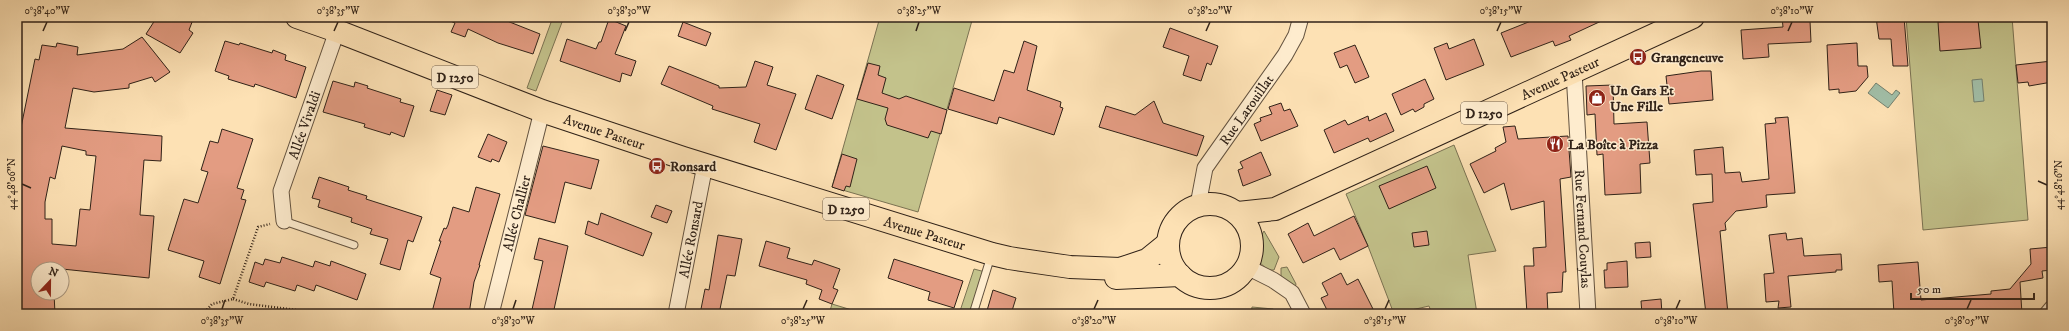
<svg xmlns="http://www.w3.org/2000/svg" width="2069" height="331" font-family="'IM FELL DW Pica',serif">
<rect width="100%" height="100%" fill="#fde1b4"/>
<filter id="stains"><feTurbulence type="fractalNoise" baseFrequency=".005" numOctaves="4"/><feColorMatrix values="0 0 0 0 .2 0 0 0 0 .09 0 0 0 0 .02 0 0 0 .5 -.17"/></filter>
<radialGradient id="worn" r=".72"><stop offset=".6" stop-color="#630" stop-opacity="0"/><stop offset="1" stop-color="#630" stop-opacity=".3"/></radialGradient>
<g fill="#c3c28b" stroke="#7a7252">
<path d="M553 17H564L536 91 527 88Z"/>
<path d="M880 17H973L918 212 832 187Z"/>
<path d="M1906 17H2012L2028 220 1923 230Z"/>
<path d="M1454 145 1496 251 1468 255 1477 314H1432L1429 306 1394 314 1368 246 1346 194Z"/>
<path d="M1264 231 1279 257 1274 270H1268L1258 261 1260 238Z"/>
<path d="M1287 267 1296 284 1295 288 1288 281 1281 277V268Z"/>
<path d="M974 269 989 273 977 314H959Z"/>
<path d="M832 304 865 314H829Z"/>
<path d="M1252 307 1273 309 1280 314H1251Z"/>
</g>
<g fill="#a1bea7" stroke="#74806e">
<path d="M1982 79 1984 101 1974 102 1972 80Z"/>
<path d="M1876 83 1892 95 1896 90 1900 93 1888 108 1868 93Z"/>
</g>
<g fill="#e39c82" stroke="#302218" fill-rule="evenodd">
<path d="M157 17H194L189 30 193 33 180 53 146 34Z"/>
<path d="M441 17H497L540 34 533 54 498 43 468 29 465 37 451 32 455 23Z"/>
<path d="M1541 17H1610L1569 36 1571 40 1555 46 1553 41 1511 57 1501 33Z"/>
<path d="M1782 17H1803V21H1810L1811 42 1768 44 1769 57 1743 59 1741 30 1783 27Z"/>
<path d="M1876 17H1904L1908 66H1893L1891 39H1879Z"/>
<path d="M609 19 626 26 615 54 636 61 631 76 622 73 620 82 560 61 567 39 596 49 599 42H601Z"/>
<path d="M1967 20H1978L1981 48 1940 51 1938 22Z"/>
<path d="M683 22 711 33 706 46 678 36Z"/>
<path d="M1170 28 1218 46 1211 65 1207 63 1201 81 1183 75 1189 56 1163 47Z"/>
<path d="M142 37 170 72 155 82 152 77 129 84V88L94 92 73 88 65 128 162 136 161 161 144 160 140 215 154 216 149 278 62 269H38V293H54L55 314H17V147L35 59 39 60 42 45 56 47 57 43 78 47 77 55 123 49ZM62 146 86 151V155L96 156 90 210 80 209 76 246 52 244V219H45V202L50 177 55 179Z"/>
<path d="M1474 39 1484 65 1446 80 1434 48 1447 43 1449 49Z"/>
<path d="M225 41 239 45 240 43 272 53 273 50 286 55 285 60 306 67 296 98 255 84 254 87 228 79 229 76 215 71Z"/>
<path d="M1024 41 1037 46 1027 90 1061 102 1060 107 1063 108 1054 135 999 117 997 124 948 109 954 88 994 101 1004 70 1014 73Z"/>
<path d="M1857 43 1858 66H1867L1868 77 1856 91 1839 93V89L1829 90 1827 45Z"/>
<path d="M1355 45 1369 77 1355 83 1347 65 1340 68 1334 53Z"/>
<path d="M755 61 773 67 767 85 796 94 776 150 754 142 760 124 712 109 713 106 661 84 669 66 719 86V88L746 87Z"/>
<path d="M2052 61V82L2029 86 2028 82 2018 83 2016 65Z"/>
<path d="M868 63 880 66 878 75 886 78 882 93 899 99 906 96 947 110 941 134 931 131 928 138 887 125 885 119 888 108 857 99Z"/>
<path d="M1701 71H1711L1713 100 1669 104 1666 76Z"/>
<path d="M817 75 844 85 832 119 805 109Z"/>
<path d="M1425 79 1434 99 1424 104V107L1415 112 1413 109 1401 115 1392 94Z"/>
<path d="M333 81 354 87 355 82 368 86 367 88 401 99 400 102 414 106 404 137 391 132 390 135 364 127 365 124 323 112Z"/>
<path d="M1613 85 1614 124 1647 122 1650 163 1640 164 1641 193 1605 195 1603 154 1597 155 1595 114 1587 115 1586 86Z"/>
<path d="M437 90 452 95 445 115 430 111Z"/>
<path d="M1154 101 1163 123 1204 136 1197 156 1099 127 1106 106 1135 115Z"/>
<path d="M1281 103 1284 111 1290 109 1298 126 1261 141 1254 124 1261 121 1260 118 1272 114 1269 107Z"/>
<path d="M1386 113 1394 131 1370 142 1368 138 1334 153 1324 130 1345 120 1348 125 1368 116 1369 121Z"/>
<path d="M1788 117 1795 193 1766 195 1767 207 1736 211 1725 223 1726 230 1720 231 1728 314H1706L1693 204 1713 202 1712 174 1696 175 1694 150 1723 147 1725 173 1740 172 1742 182 1769 179 1765 124 1776 123 1775 118Z"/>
<path d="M1515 126 1518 139 1568 136 1571 177 1560 179 1566 272H1563L1562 292 1547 293 1548 314H1527L1524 266H1534L1533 248 1546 247 1544 201 1511 210 1504 183 1484 193 1470 164 1496 151 1495 148 1506 142 1503 127Z"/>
<path d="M222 129 253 139 237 188 244 190 241 199 246 200 220 284 199 277 204 261 168 250 184 199 198 203 208 172 201 170 210 141 218 143Z"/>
<path d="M488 134 507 142 499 162 492 159 491 162 478 157Z"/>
<path d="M543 146 599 160 591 189 565 182 555 223 525 215Z"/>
<path d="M1261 152 1271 175 1243 186 1238 170 1243 168 1240 162Z"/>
<path d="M842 154 857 159 850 187 846 186 844 191 832 187Z"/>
<path d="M1427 166 1436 188 1389 209 1379 186Z"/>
<path d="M319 177 349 187 348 190 367 196 366 199 422 217 413 242 408 240 400 270 380 264 388 239 370 234 372 229 351 222 352 218 318 207 320 200 312 198Z"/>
<path d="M476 187 500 194 479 265H480L474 282 469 314H439L432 312 441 278 430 274 441 241H439L444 228 446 229 448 225 453 207 469 212Z"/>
<path d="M656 205 672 211 667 223 651 217Z"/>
<path d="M601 213 652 233 643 256 585 234 588 221 598 225Z"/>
<path d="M1354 216 1368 246 1340 260 1334 248 1303 263 1288 234 1308 223 1314 236Z"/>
<path d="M1427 231 1429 245 1414 247 1412 233Z"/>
<path d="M1786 233 1787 240 1802 238 1804 256 1841 254 1842 270H1836V272L1788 276 1791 307 1778 308 1779 301 1766 302 1764 274 1774 273 1769 235Z"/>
<path d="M718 235 742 239 735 276 727 275 719 314H700L705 289 709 290Z"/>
<path d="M539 238 568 246 553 314H531L543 261 534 259Z"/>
<path d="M766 241 790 248 787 258 812 265 814 260 840 269 833 288 838 290 832 304 819 299 822 290 806 284 807 280 759 266Z"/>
<path d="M1650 242 1651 257 1636 258 1635 243Z"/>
<path d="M2052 247V270L2042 271 2043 278 2020 282 2022 314H1894L1892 281 1879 282 1878 265 1918 262 1921 300 1991 294V291L2010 289 2031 264 2030 249Z"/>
<path d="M282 257 313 267 315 261 330 266 331 261 366 274 357 300 316 285 314 291 297 285 295 291 266 282 264 287 249 282 255 262 263 265 265 259 280 263Z"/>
<path d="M894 259 963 281 954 308 928 300 930 292 888 278Z"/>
<path d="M1627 261 1628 287 1605 288 1604 270H1607V263Z"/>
<path d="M1341 273 1347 285 1358 279 1373 309 1352 314H1329L1321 298 1328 295 1322 283Z"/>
<path d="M993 290 1016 298 1011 314H986Z"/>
<path d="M1661 299 1662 314H1642L1641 301Z"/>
</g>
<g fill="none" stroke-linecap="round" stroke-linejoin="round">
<defs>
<g id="lane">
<path d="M284 221 354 245"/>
<path d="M973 314 991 256"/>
</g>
<g id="street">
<path id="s1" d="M1574 72 1588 314"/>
<path id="s2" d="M1198 205 1205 168 1285 55 1296 35 1301 17"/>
<path id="s3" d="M284 221 281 191 337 31"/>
<path d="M1247 267 1273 280 1292 293 1303 314"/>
<path id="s4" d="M491 314 542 111"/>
<path id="s5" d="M676 314 705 165"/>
<path d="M2047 314 2052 308"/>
</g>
<g id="primary">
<path id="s6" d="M297 17 337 31 542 111 683 158 992 254 1009 258 1070 267 1120 269 1147 260 1168 243"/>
<circle cx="1210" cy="246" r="42"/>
<path id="s7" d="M1238 213 1275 209 1693 17"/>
<path d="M1116 278 1180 275"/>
</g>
</defs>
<use href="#lane" stroke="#63523f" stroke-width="9"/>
<use href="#street" stroke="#63523f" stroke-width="17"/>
<use href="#primary" stroke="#302218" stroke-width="24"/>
<g stroke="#302218" stroke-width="2.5" stroke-dasharray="1 2" stroke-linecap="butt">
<path d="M233 299 249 304 328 314"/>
<path d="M203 314 212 304 233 299 258 227 270 224"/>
</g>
<use href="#lane" stroke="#feecce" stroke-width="7"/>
<use href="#street" stroke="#feecce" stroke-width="15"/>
<use href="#primary" stroke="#fde1b4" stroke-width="22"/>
</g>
<path fill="none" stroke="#302218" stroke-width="1.5" d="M43 31 47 22M334 31 338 22M625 31 629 22M916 31 919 22M1206 31 1210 22M1497 31 1501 22M1788 31 1792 22M2038 181 2047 185M22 184 31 188M222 309 225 300M513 309 516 300M803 309 807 300M1094 309 1098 300M1385 309 1389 300M1676 309 1680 300M1967 309 1971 300"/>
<defs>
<symbol id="bus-disc" viewBox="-11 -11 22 22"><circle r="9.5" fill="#8f2418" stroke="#feecce"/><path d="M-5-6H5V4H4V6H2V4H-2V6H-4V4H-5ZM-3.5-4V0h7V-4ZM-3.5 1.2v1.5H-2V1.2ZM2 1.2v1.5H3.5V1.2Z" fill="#fff"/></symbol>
<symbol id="shop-disc" viewBox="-11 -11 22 22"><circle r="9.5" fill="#8f2418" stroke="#feecce"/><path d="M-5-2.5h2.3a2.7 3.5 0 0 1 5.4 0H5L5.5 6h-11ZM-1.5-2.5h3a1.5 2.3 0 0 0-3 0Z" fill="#fff"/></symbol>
<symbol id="restaurant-disc" viewBox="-11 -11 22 22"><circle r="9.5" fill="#8f2418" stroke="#feecce"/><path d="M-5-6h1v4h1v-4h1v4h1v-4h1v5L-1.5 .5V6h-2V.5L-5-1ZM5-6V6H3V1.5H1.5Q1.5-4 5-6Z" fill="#fff"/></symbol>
</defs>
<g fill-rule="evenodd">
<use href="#bus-disc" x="1628" y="47" width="20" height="20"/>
<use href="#shop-disc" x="1587" y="88" width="20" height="20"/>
<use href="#restaurant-disc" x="1545" y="134" width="20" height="20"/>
<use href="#bus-disc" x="647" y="156" width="20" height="20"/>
</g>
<g text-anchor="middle" stroke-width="3" stroke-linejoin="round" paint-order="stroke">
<g fill="#feecce" stroke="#6e5f4f" stroke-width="1">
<rect x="432" y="66" width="46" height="22" rx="3"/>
<rect x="1461" y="102" width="46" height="22" rx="3"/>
<rect x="823" y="198" width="46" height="22" rx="3"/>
</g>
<g font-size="13" font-weight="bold" fill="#302218">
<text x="455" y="82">D 1250</text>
<text x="1484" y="118">D 1250</text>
<text x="846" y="214">D 1250</text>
</g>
<g font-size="14" font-weight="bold" fill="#302218" stroke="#feecce" text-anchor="start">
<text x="1651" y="62">Grangeneuve</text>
<text x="1610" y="95">Un Gars Et<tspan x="1610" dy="16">Une Fille</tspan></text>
<text x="1568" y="149">La Boîte à Pizza</text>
<text x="670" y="171">Ronsard</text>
</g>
<g font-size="14" fill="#302218" stroke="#feecce">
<text dy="5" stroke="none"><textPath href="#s7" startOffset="351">Avenue Pasteur</textPath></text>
<text dy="5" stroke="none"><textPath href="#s2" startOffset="109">Rue Larouillat</textPath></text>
<text dy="5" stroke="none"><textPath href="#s3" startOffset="100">Allée Vivaldi</textPath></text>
<text dy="5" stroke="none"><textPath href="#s6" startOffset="328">Avenue Pasteur</textPath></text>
<text dy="5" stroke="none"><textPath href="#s4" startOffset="104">Allée Challier</textPath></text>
<text dy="5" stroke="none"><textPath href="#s1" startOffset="157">Rue Fernand Couylas</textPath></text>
<text dy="5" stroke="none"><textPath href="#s6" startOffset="664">Avenue Pasteur</textPath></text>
<text dy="5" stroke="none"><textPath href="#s5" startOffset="76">Allée Ronsard</textPath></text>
</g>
</g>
<rect width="2069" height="331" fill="none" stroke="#fde1b4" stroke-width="44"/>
<g transform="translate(50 281) rotate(22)"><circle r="19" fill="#feecce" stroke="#ac9b85"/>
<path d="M0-3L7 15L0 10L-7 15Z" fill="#8f2418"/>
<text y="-6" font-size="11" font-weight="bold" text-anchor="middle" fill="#302218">N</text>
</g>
<path d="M1911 293v6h123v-6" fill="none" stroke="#302218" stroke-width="2"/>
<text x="1917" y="293" font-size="12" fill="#302218" stroke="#feecce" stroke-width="3" paint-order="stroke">50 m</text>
<rect x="22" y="22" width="2025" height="287" fill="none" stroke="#302218" stroke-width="1.5"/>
<g font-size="10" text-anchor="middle" fill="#302218">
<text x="47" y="14">0°38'40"W</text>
<text x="338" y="14">0°38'35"W</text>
<text x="629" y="14">0°38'30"W</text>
<text x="919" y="14">0°38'25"W</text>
<text x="1210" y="14">0°38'20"W</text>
<text x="1501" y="14">0°38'15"W</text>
<text x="1792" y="14">0°38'10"W</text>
<text transform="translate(11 184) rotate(-90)" y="4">44°48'06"N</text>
<text transform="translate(2058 185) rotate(-90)" y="4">44°48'16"N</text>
<text x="222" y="324">0°38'35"W</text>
<text x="513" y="324">0°38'30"W</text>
<text x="803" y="324">0°38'25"W</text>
<text x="1094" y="324">0°38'20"W</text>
<text x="1385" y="324">0°38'15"W</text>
<text x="1676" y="324">0°38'10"W</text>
<text x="1967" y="324">0°38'05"W</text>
</g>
<rect width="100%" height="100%" filter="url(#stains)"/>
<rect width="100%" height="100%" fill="url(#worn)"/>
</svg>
